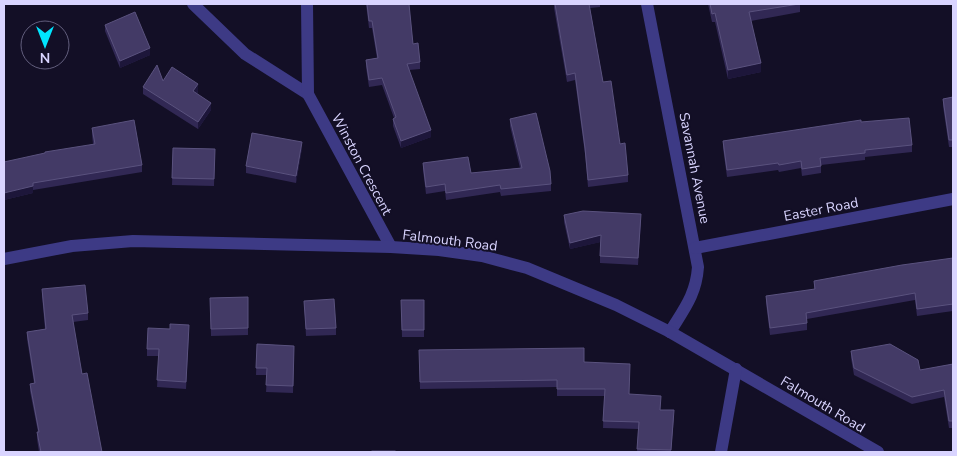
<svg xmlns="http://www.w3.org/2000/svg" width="957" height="456" font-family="'Nunito Sans',sans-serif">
<rect width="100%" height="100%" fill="#130f26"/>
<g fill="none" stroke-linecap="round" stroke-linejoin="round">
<g stroke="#3d3a85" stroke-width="12">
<path d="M193 4 245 54 308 94"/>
<path d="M307 4 308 94 391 247"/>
<path d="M647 4 698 267C696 295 684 309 670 332"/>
<path d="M695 248 953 199"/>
<path d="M4 259 72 246 133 241 391 247 439 250 482 256 527 268 616 305 670 332 878 452"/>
<path d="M721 452 736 369"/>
</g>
</g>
<g fill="#312854">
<path d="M366 4H409L413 44 420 62V69L409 70 431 137 401 148 393 126V119L394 118 382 85 369 87 366 67V60L377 58 372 28H369Z"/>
<path d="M554 4H600V7L590 8 603 82 628 175V182L588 187 585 154 575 80 567 82 554 8Z"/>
<path d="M708 4H800V12L751 21 761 72 728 79 715 22H712Z"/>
<path d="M105 25 150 55 120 68 105 31Z"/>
<path d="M163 81 198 91 197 94 211 110 198 129 143 94V87Z"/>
<path d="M953 97V147H949L943 106V99Z"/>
<path d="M510 119 551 184V191L501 196 500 192 446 200 445 191 426 194 423 170V163L471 173 520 168 510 126Z"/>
<path d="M861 122 912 145V152L865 157V160L821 165V173L802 176 801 168 779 172 778 170 727 177 723 148V141Z"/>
<path d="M92 128 142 165V172L33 190V193L4 200 93 144 92 135Z"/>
<path d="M173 148 215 149 214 186 172 185Z"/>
<path d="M302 148 296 183 246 173V166Z"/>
<path d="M564 215 641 220 638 265 600 263V242L570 249 564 222Z"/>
<path d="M953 262V311L917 316 915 300 807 319V330L770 335 766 303V296L814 290V281Z"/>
<path d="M42 289 88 313V320L73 322 82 374 102 452H39L37 439V432H38L30 391V384L34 383 27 339V332L45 329 42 296Z"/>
<path d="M248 297V335L211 336 210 298Z"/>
<path d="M401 300H424V337H402Z"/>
<path d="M304 301 336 328V335L306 336Z"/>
<path d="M189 332 186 389 157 387 159 356H147V349Z"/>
<path d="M257 344 294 346 293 393 266 392 267 375H256Z"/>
<path d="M419 350 584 362 629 394 660 410 674 417 671 452H637L638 429 603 428 604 396H557V387L420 389Z"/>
<path d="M851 351 920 370 953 364V428H949L944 397 912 404 854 375 851 358Z"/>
</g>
<g fill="#1d163a">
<path d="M150 48V55L120 68V61Z"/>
<path d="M761 63V72L728 79V70Z"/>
<path d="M198 84V91L193 98V91Z"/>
<path d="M211 103V110L198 129V122Z"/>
<path d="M431 130V137L401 148V141Z"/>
<path d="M302 142V148L296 183V176Z"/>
<path d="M33 186V193L4 200V193Z"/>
<path d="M601 235V242L570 249V243Z"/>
</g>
<g fill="#433a66" stroke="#5a527e">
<path d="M367 4H409L413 44 418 43 420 62 407 64 431 130 401 141 393 119 396 117 382 78 369 80 366 60 378 58 372 21H369Z"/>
<path d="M555 4H589L603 82 611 81 620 144 625 143 628 175 588 180 585 148 575 73 567 75Z"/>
<path d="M710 4H799L749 12 761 63 728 70 715 13 712 14Z"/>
<path d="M135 12 150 48 120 61 105 25Z"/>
<path d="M157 65 163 81 172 67 198 84 193 91 211 103 198 122 143 87Z"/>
<path d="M953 97V140H949L943 99Z"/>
<path d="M536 113 550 171 551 184 501 189 500 185 446 193 445 184 426 187 423 163 468 157 471 173 522 168 510 119Z"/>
<path d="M909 118 912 145 865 150V153L820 158 821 166 802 169 801 161 779 165 778 163 727 170 723 141 861 120V122Z"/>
<path d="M134 120 142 165 33 183V186L4 193V162L45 153V152L95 144 92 128Z"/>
<path d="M252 133 302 142 296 176 246 166Z"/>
<path d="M173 148 215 149 214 179 172 178Z"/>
<path d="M583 211 641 214 638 258 600 256 601 235 570 243 564 215Z"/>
<path d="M953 258V304L917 309 915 293 806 313 807 323 770 328 766 296 815 289 814 281 902 265Z"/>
<path d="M85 285 88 313 72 315 82 374 87 373 102 452H41L37 432H39L30 384 35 383 27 332 46 329 42 289Z"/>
<path d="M248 297V328L211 329 210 298Z"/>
<path d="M334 299 336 328 306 329 304 301Z"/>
<path d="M401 300H424V330H402Z"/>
<path d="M170 324 189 325 186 382 157 380 159 349H147L148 328 170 329Z"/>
<path d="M257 344 294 346 293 386 266 385 267 368H256Z"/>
<path d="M890 344 918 360 920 370 953 364V421H949L944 390 912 397 854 368 851 351Z"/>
<path d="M584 348V362L630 364 629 394 661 396 660 410H674L671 450 637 449 639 422 603 421 605 389H557V380L420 382 419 350Z"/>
<rect x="372" y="451" width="23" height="1"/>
</g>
<g text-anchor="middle" stroke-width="4" stroke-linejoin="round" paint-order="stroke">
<g font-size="14" fill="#d9d4ff" stroke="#130f26">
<text transform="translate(362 164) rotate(62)" y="5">Winston Crescent</text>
<text transform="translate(695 168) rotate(79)" y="5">Savannah Avenue</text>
<text transform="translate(821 209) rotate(-11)" y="5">Easter Road</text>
<text transform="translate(450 240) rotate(7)" y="5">Falmouth Road</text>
<text transform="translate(823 404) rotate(31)" y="5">Falmouth Road</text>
</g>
</g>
<rect width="957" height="456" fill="none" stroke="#d9d4ff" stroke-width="10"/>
<g transform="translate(45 45) rotate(180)"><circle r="24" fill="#130f26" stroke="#625e7d"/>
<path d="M0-4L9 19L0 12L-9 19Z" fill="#00e5ff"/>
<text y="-8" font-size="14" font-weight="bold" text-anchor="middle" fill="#d9d4ff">N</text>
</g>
</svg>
